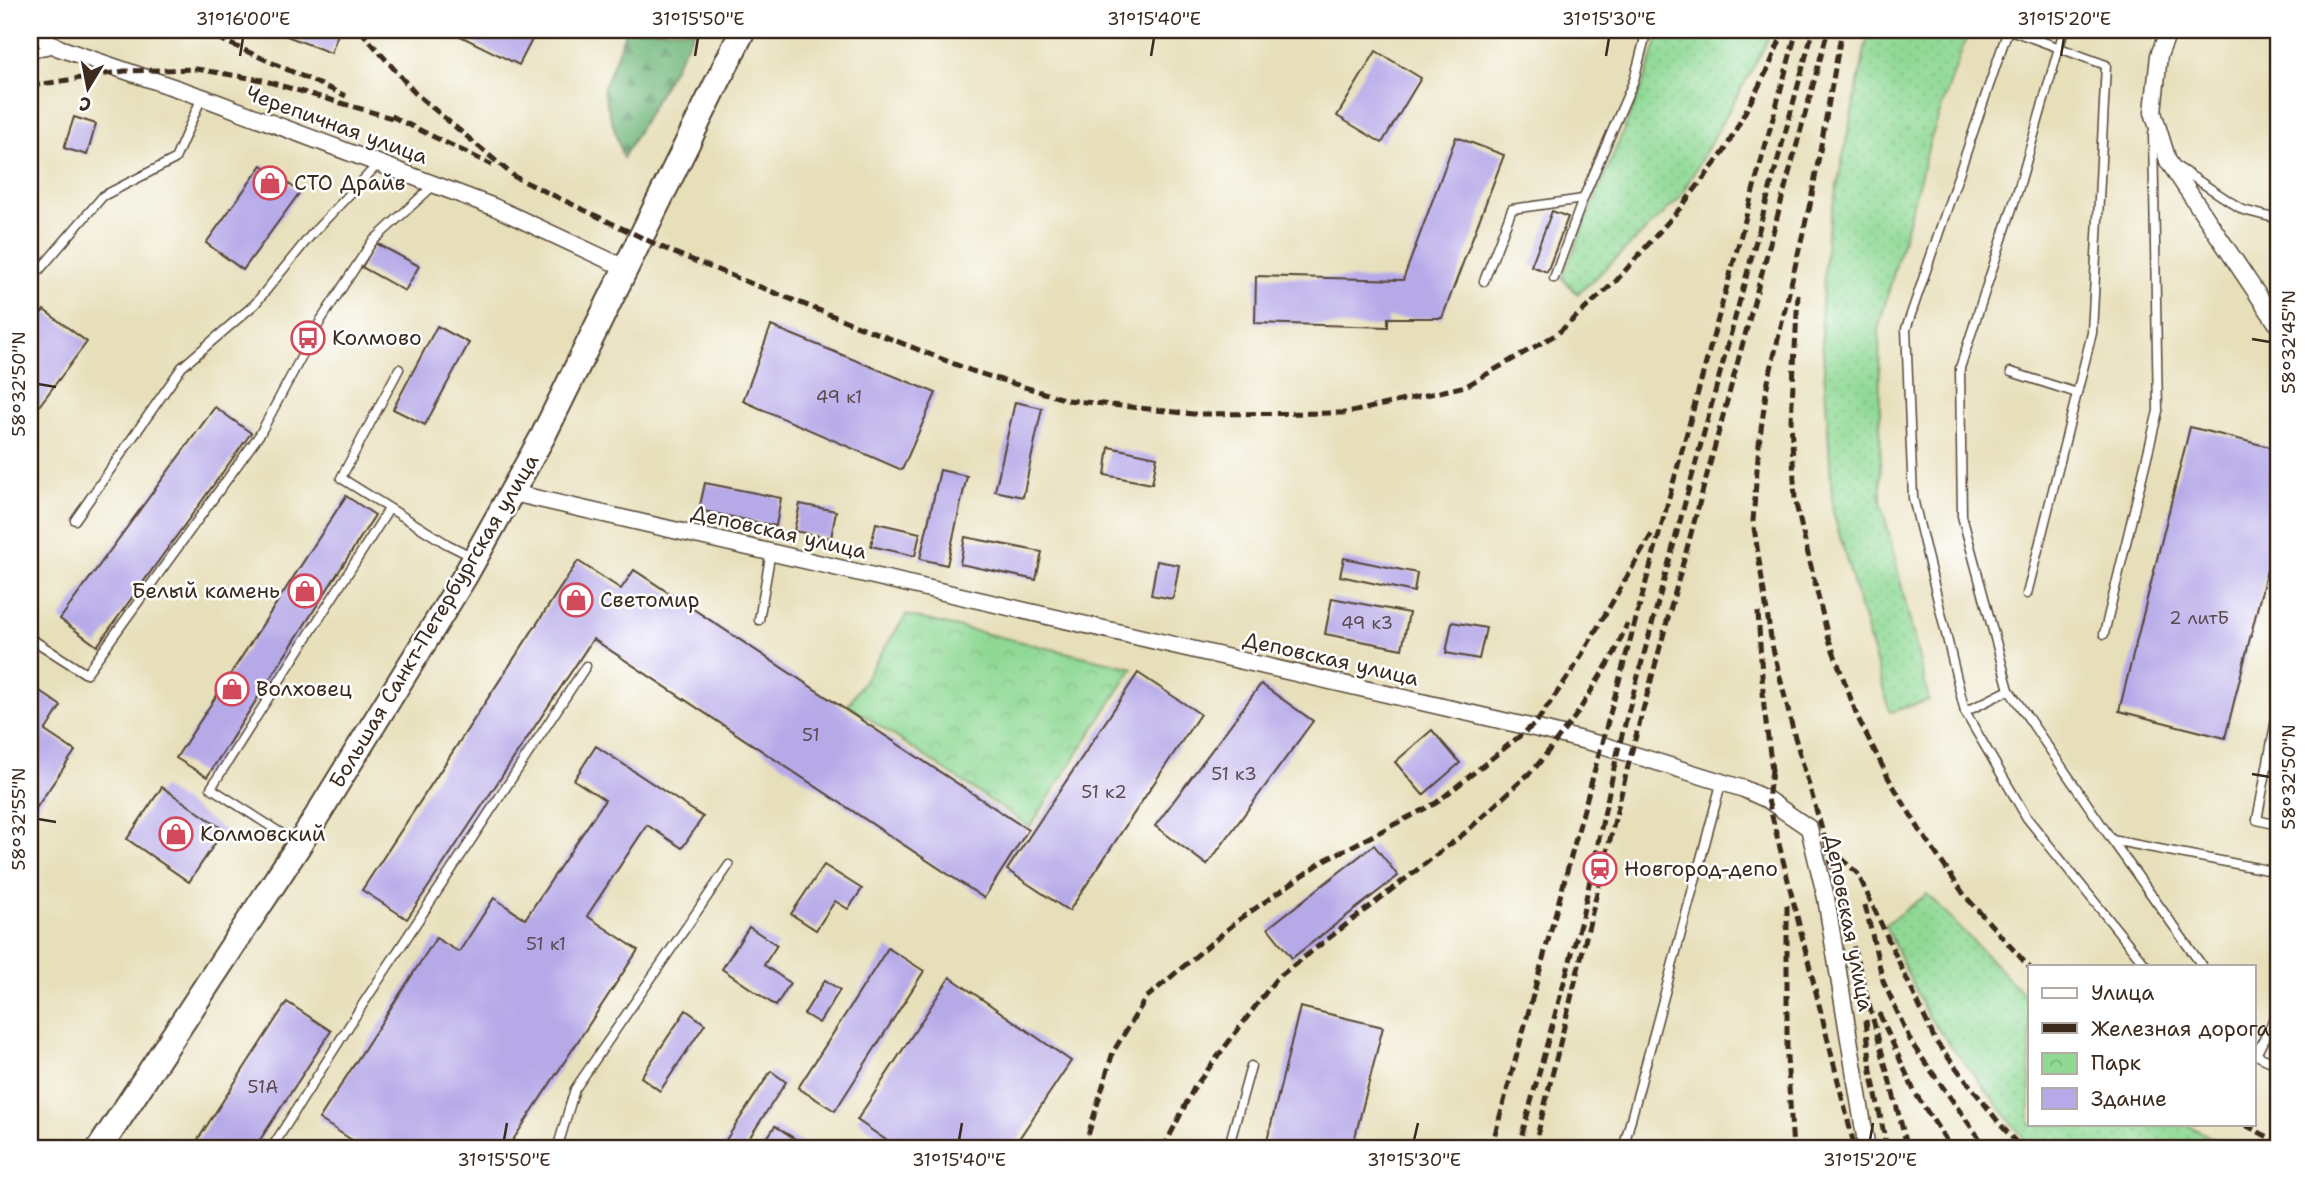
<svg xmlns="http://www.w3.org/2000/svg" width="2308" height="1179" font-family="'Shantell Sans',sans-serif">
<defs>
<pattern id="grass-dots" width="8" height="8" patternUnits="userSpaceOnUse" patternTransform="scale(1.75)"><rect width="8" height="8" fill="#90d995"/><path d="M2 2h.1M6 6h.1" fill="none" stroke="#7dba80" stroke-width="1.8" stroke-linecap="round"/></pattern>
<pattern id="forest-firs" width="22" height="20" patternUnits="userSpaceOnUse" patternTransform="scale(1.75)"><rect width="22" height="20" fill="#74b97e"/><path d="M5 1l3.5 6h-7zM16 11l3.5 6h-7z" fill="#609767"/></pattern>
<pattern id="park-crowns" width="20" height="18" patternUnits="userSpaceOnUse" patternTransform="scale(1.75)"><rect width="20" height="18" fill="#90d995"/><path d="M2 6a3 3 0 1 1 6 0M12 15a3 3 0 1 1 6 0" fill="none" stroke="#7dba80"/></pattern>
</defs>
<rect width="100%" height="100%" fill="#fff"/>
<filter id="ink" filterUnits="userSpaceOnUse"><feTurbulence type="fractalNoise" baseFrequency=".0143" numOctaves="2"/><feDisplacementMap in="SourceGraphic" scale="14" xChannelSelector="R" yChannelSelector="G"/><feConvolveMatrix kernelMatrix="1 2 1 2 8 2 1 2 1" color-interpolation-filters="sRGB"/></filter>
<filter id="wash" filterUnits="userSpaceOnUse"><feTurbulence type="fractalNoise" baseFrequency=".00686" numOctaves="4" result="noise"/><feDisplacementMap in="SourceGraphic" scale="28" xChannelSelector="R" yChannelSelector="G"/><feGaussianBlur stdDeviation="1.57" result="paint"/><feColorMatrix in="noise" values="0 0 0 0 0 0 0 0 0 0 0 0 0 0 0 0 0 1.4 0 .05"/><feComposite in="paint" operator="in"/></filter>
<g filter="url(#wash)">
<rect width="100%" height="100%" fill="#e7dfba"/>
<g fill="url(#grass-dots)" stroke="#66825a" stroke-width="2">
<path d="M1660 30H1772L1763 50 1679 199 1578 294 1562 278 1647 74Z"/>
<path d="M1869 30H1969L1931 138 1879 326 1881 501 1929 700 1890 712 1833 512 1821 319 1827 235Z"/>
<path d="M1927 894 2030 1001V1125H2187L2234 1149H2032L1927 1015 1885 925Z"/>
</g>
<path fill="url(#forest-firs)" stroke="#58724e" stroke-width="2" d="M626 30H695L623 158 603 91Z"/>
<path fill="url(#park-crowns)" stroke="#66825a" stroke-width="2" d="M906 615 1133 668 1030 827 848 705Z"/>
<g id="blocks">
<g fill="#b6a9e8">
<path d="M271 30H337L339 31 331 53Z"/>
<path d="M448 30H537L519 65Z"/>
<path d="M1376 51 1421 78 1382 143 1337 116Z"/>
<path d="M74 117 96 124 87 155 64 148Z"/>
<path d="M1456 137 1504 155 1442 318H1388V327L1255 323 1256 276 1403 280Z"/>
<path d="M262 165 300 192 243 270 206 243Z"/>
<path d="M1552 211 1568 217 1547 272 1531 266Z"/>
<path d="M376 243 419 266 405 291 362 267Z"/>
<path d="M44 310 87 342 30 418V328Z"/>
<path d="M437 326 469 343 425 425 393 409Z"/>
<path d="M771 326 936 393 902 470 743 401Z"/>
<path d="M1015 402 1042 408 1023 497 995 491Z"/>
<path d="M215 407 251 433 97 646 60 619Z"/>
<path d="M2190 427 2278 449V526L2225 738 2119 711Z"/>
<path d="M1109 447 1157 457 1152 484 1105 475Z"/>
<path d="M940 470 967 476 947 565 920 559Z"/>
<path d="M705 483 781 498 776 526 699 510Z"/>
<path d="M346 496 375 515 207 777 176 758Z"/>
<path d="M800 504 836 511 831 538 794 531Z"/>
<path d="M876 523 920 533 915 556 871 546Z"/>
<path d="M965 537 1042 552 1036 580 960 564Z"/>
<path d="M1344 558 1417 573 1414 592 1340 576Z"/>
<path d="M578 561 621 589 634 570 1028 830 984 898 593 639 407 919 362 890Z"/>
<path d="M1157 561 1179 565 1173 599 1151 595Z"/>
<path d="M1332 598 1409 613 1402 649 1325 634Z"/>
<path d="M1452 622 1486 628 1479 659 1446 653Z"/>
<path d="M1138 673 1200 714 1069 911 1007 870Z"/>
<path d="M30 684 61 706 45 731 75 751 30 817Z"/>
<path d="M1261 684 1313 721 1207 865 1155 826Z"/>
<path d="M1432 730 1460 763 1423 795 1395 762Z"/>
<path d="M596 746 703 817 682 848 647 825 587 916 638 950 507 1149H362L363 1147 319 1119 436 938 459 952 494 898 525 919 605 800 574 780Z"/>
<path d="M162 787 224 830 189 882 127 839Z"/>
<path d="M1374 845 1398 876 1292 958 1268 928Z"/>
<path d="M824 865 862 889 848 909 835 901 816 930 791 914Z"/>
<path d="M749 927 777 945 764 965 790 983 776 1006 722 969Z"/>
<path d="M888 948 924 971 835 1111 798 1088Z"/>
<path d="M950 977 1071 1061 1012 1149H899L857 1120Z"/>
<path d="M825 980 840 990 819 1023 804 1014Z"/>
<path d="M287 1002 331 1031 254 1149H203L195 1144Z"/>
<path d="M1300 1007 1383 1027 1352 1149H1265Z"/>
<path d="M686 1010 705 1024 660 1091 641 1077Z"/>
<path d="M771 1071 786 1082 742 1149H720Z"/>
<path d="M775 1126 811 1149H760Z"/>
</g>
</g>
</g>
<g filter="url(#ink)">
<use href="#blocks" fill-opacity="0" stroke="#554535" stroke-width="2"/>
<g fill="none" stroke-linecap="round" stroke-linejoin="round">
<defs>
<g id="service">
<path d="M2008 30 1906 329 1913 498 1965 712 2027 818 2147 967"/>
<path d="M2010 30 2106 65 2092 333 2027 594"/>
<path d="M2064 30 2019 187 1960 368 1962 516 2009 690 2112 840 2278 872"/>
<path d="M30 53 56 48"/>
<path d="M2176 166 2243 210 2278 219"/>
<path d="M1554 278 1583 199"/>
<path d="M30 281 103 196 175 159 202 97"/>
<path d="M1484 281 1512 209 1583 199 1634 80 1647 30"/>
<path d="M399 369 341 478 447 544 473 557"/>
<path d="M2011 372 2077 393"/>
<path d="M75 520 182 367 255 304 311 235 379 163"/>
<path d="M759 620 771 551"/>
<path d="M2104 634 2158 411 2153 133"/>
<path d="M30 638 86 674 260 434 321 320 372 242 435 184"/>
<path d="M2278 709 2257 820 2278 825"/>
<path d="M1965 712 2009 690"/>
<path d="M2112 840 2203 967"/>
<path d="M298 844 211 788 389 509"/>
<path d="M2278 1011 2256 1055 2278 1065"/>
<path d="M271 1149 361 1007 586 666"/>
<path d="M557 1149 575 1089 729 865"/>
<path d="M1228 1149 1251 1066"/>
<path d="M1623 1149 1721 784"/>
</g>
<g id="minor">
<path d="M2169 30 2159 55 2153 112 2168 161 2278 325"/>
<path d="M30 31 59 48 202 97 494 207 625 268"/>
<path d="M513 493 1530 727 1602 745 1744 789 1768 800 1809 828 1826 898 1867 1149"/>
</g>
<path id="primary" d="M99 1149 299 845 465 576 543 436 743 30"/>
</defs>
<use href="#service" stroke="#554535" stroke-width="11"/>
<use href="#minor" stroke="#554535" stroke-width="19"/>
<use href="#primary" stroke="#554535" stroke-width="28"/>
<use href="#service" stroke="#fff" stroke-width="8"/>
<use href="#minor" stroke="#fff" stroke-width="16"/>
<use href="#primary" stroke="#fff" stroke-width="24"/>
<g stroke="#3b2a1e" stroke-width="5" stroke-dasharray="10 5" stroke-linecap="butt">
<path d="M188 30 213 36 346 96"/>
<path d="M360 30 415 93 515 177 672 252 972 371 1067 400 1193 414 1347 413 1466 386 1557 334 1616 281 1682 206 1724 152 1769 67 1784 30"/>
<path d="M30 86 125 71 196 69 262 80 399 120"/>
<path d="M391 116 492 165"/>
<path d="M1810 203 1767 386 1759 444 1753 521 1772 645 1794 734 1826 843 1858 874 1936 1042 2000 1124 2022 1149"/>
<path d="M1809 211 1842 30"/>
<path d="M1798 294 1791 420 1795 500 1828 637 1858 718 1889 779 1921 832 1965 896 2030 968"/>
<path d="M1758 612 1764 707 1772 770 1771 779"/>
<path d="M1772 770 1768 800 1855 1149"/>
<path d="M1826 845 1908 1149"/>
<path d="M1787 905V1057L1793 1149"/>
<path d="M1865 905 1883 981 1912 1044 1987 1149"/>
<path d="M1879 1013 1915 1093 1952 1149"/>
<path d="M1866 1020 1871 1071 1887 1149"/>
<path d="M2245 1125 2278 1142"/>
<path d="M1084 1149 1113 1052 1146 998 1240 919 1325 860 1436 803 1536 723 1574 668 1653 532"/>
<path d="M1163 1149 1194 1088 1276 979 1466 832 1536 767 1577 714 1615 652 1627 624"/>
<path d="M1491 1149 1797 30"/>
<path d="M1518 1149 1582 917 1618 750 1813 30"/>
<path d="M1534 1149 1631 754 1828 30"/>
</g>
</g>
</g>
<path fill="none" stroke="#3b2a1e" stroke-width="2.5" d="M240 56 243 38M695 56 698 38M1151 56 1154 38M1606 56 1609 38M2061 56 2064 38M2252 339 2270 342M38 384 56 387M2252 774 2270 777M38 819 56 822M504 1140 507 1123M959 1140 962 1123M1414 1140 1418 1123M1870 1140 1873 1123"/>
<defs>
<symbol id="shop-ring" viewBox="-11 -11 22 22"><circle r="9.5" fill="#fff" stroke="#d1495b" stroke-width="1.5"/><path d="M-5-2.5h2.3a2.7 3.5 0 0 1 5.4 0H5L5.5 6h-11ZM-1.5-2.5h3a1.5 2.3 0 0 0-3 0Z" fill="#d1495b"/></symbol>
<symbol id="bus-ring" viewBox="-11 -11 22 22"><circle r="9.5" fill="#fff" stroke="#d1495b" stroke-width="1.5"/><path d="M-5-6H5V4H4V6H2V4H-2V6H-4V4H-5ZM-3.5-4V0h7V-4ZM-3.5 1.2v1.5H-2V1.2ZM2 1.2v1.5H3.5V1.2Z" fill="#d1495b"/></symbol>
<symbol id="station-ring" viewBox="-11 -11 22 22"><circle r="9.5" fill="#fff" stroke="#d1495b" stroke-width="1.5"/><path d="M-3-6H3Q5-6 5-4V2Q5 4 3 4L4.5 6H3L1.5 4h-3L-3 6H-4.5L-3 4Q-5 4-5 2V-4Q-5-6-3-6ZM-3.5-4v3h7v-3ZM-3.5 1v1.5H-2V1ZM2 1v1.5H3.5V1Z" fill="#d1495b"/></symbol>
</defs>
<g fill-rule="evenodd">
<use href="#shop-ring" x="251" y="164" width="38" height="38"/>
<use href="#bus-ring" x="289" y="319" width="38" height="38"/>
<use href="#shop-ring" x="286" y="572" width="38" height="38"/>
<use href="#shop-ring" x="557" y="581" width="38" height="38"/>
<use href="#shop-ring" x="213" y="670" width="38" height="38"/>
<use href="#shop-ring" x="157" y="815" width="38" height="38"/>
<use href="#station-ring" x="1581" y="850" width="38" height="38"/>
</g>
<g text-anchor="middle" stroke-width="5" stroke-linejoin="round" paint-order="stroke">
<g font-size="18" fill="#5a4a50">
<text x="839" y="403">49 к1</text>
<text x="2199" y="624">2 литБ</text>
<text x="1367" y="629">49 к3</text>
<text x="811" y="741">51</text>
<text x="1234" y="780">51 к3</text>
<text x="1104" y="798">51 к2</text>
<text x="546" y="950">51 к1</text>
<text x="263" y="1093">51А</text>
</g>
<g font-size="21" fill="#3b2a1e" stroke="#fff">
<text transform="translate(337 125) rotate(20)" y="7">Черепичная улица</text>
<text transform="translate(779 532) rotate(13)" y="7">Деповская улица</text>
<text transform="translate(434 621) rotate(-59)" y="7">Большая Санкт-Петербургская улица</text>
<text transform="translate(1331 659) rotate(13)" y="7">Деповская улица</text>
<text transform="translate(1849 923) rotate(79)" y="7">Деповская улица</text>
</g>
<g font-size="21" fill="#3b2a1e" stroke="#fff" text-anchor="start">
<text x="294" y="190">СТО Драйв</text>
<text x="332" y="345">Колмово</text>
<text x="280" y="598" text-anchor="end">Белый камень</text>
<text x="600" y="607">Светомир</text>
<text x="256" y="696">Волховец</text>
<text x="200" y="841">Колмовский</text>
<text x="1624" y="876">Новгород-депо</text>
</g>
</g>
<rect width="2308" height="1179" fill="none" stroke="#fff" stroke-width="77"/>
<rect x="2028" y="965" width="228" height="161" fill="#ffffff" stroke="#b1aaa5" stroke-width="2"/>
<rect x="2042" y="988" width="35" height="10" fill="#ffffff" stroke="#b1aaa5" stroke-width="2"/>
<text x="2091" y="1000" font-size="21" fill="#3b2a1e">Улица</text>
<rect x="2042" y="1023" width="35" height="10" fill="#3b2a1e" stroke="#b1aaa5" stroke-width="2"/>
<text x="2091" y="1036" font-size="21" fill="#3b2a1e">Железная дорога</text>
<rect x="2042" y="1053" width="35" height="21" fill="url(#park-crowns)" stroke="#b1aaa5" stroke-width="2"/>
<text x="2091" y="1070" font-size="21" fill="#3b2a1e">Парк</text>
<rect x="2042" y="1088" width="35" height="21" fill="#b6a9e8" stroke="#b1aaa5" stroke-width="2"/>
<text x="2091" y="1106" font-size="21" fill="#3b2a1e">Здание</text>
<g transform="translate(88 88) rotate(190)" stroke="#ffffff" stroke-width="5" paint-order="stroke">
<path d="M0-5L12 26L0 18L-12 26Z" fill="#3b2a1e"/>
<text y="-10" font-size="19" font-weight="bold" text-anchor="middle" fill="#3b2a1e">С</text>
</g>
<rect x="38" y="38" width="2232" height="1102" fill="none" stroke="#3b2a1e" stroke-width="2.5"/>
<g font-size="18" text-anchor="middle" fill="#3b2a1e">
<text x="243" y="25">31°16'00"E</text>
<text x="698" y="25">31°15'50"E</text>
<text x="1154" y="25">31°15'40"E</text>
<text x="1609" y="25">31°15'30"E</text>
<text x="2064" y="25">31°15'20"E</text>
<text transform="translate(2289 342) rotate(-90)" y="6">58°32'45"N</text>
<text transform="translate(19 384) rotate(-90)" y="6">58°32'50"N</text>
<text transform="translate(2289 777) rotate(-90)" y="6">58°32'50"N</text>
<text transform="translate(19 819) rotate(-90)" y="6">58°32'55"N</text>
<text x="504" y="1166">31°15'50"E</text>
<text x="959" y="1166">31°15'40"E</text>
<text x="1414" y="1166">31°15'30"E</text>
<text x="1870" y="1166">31°15'20"E</text>
</g>
</svg>
